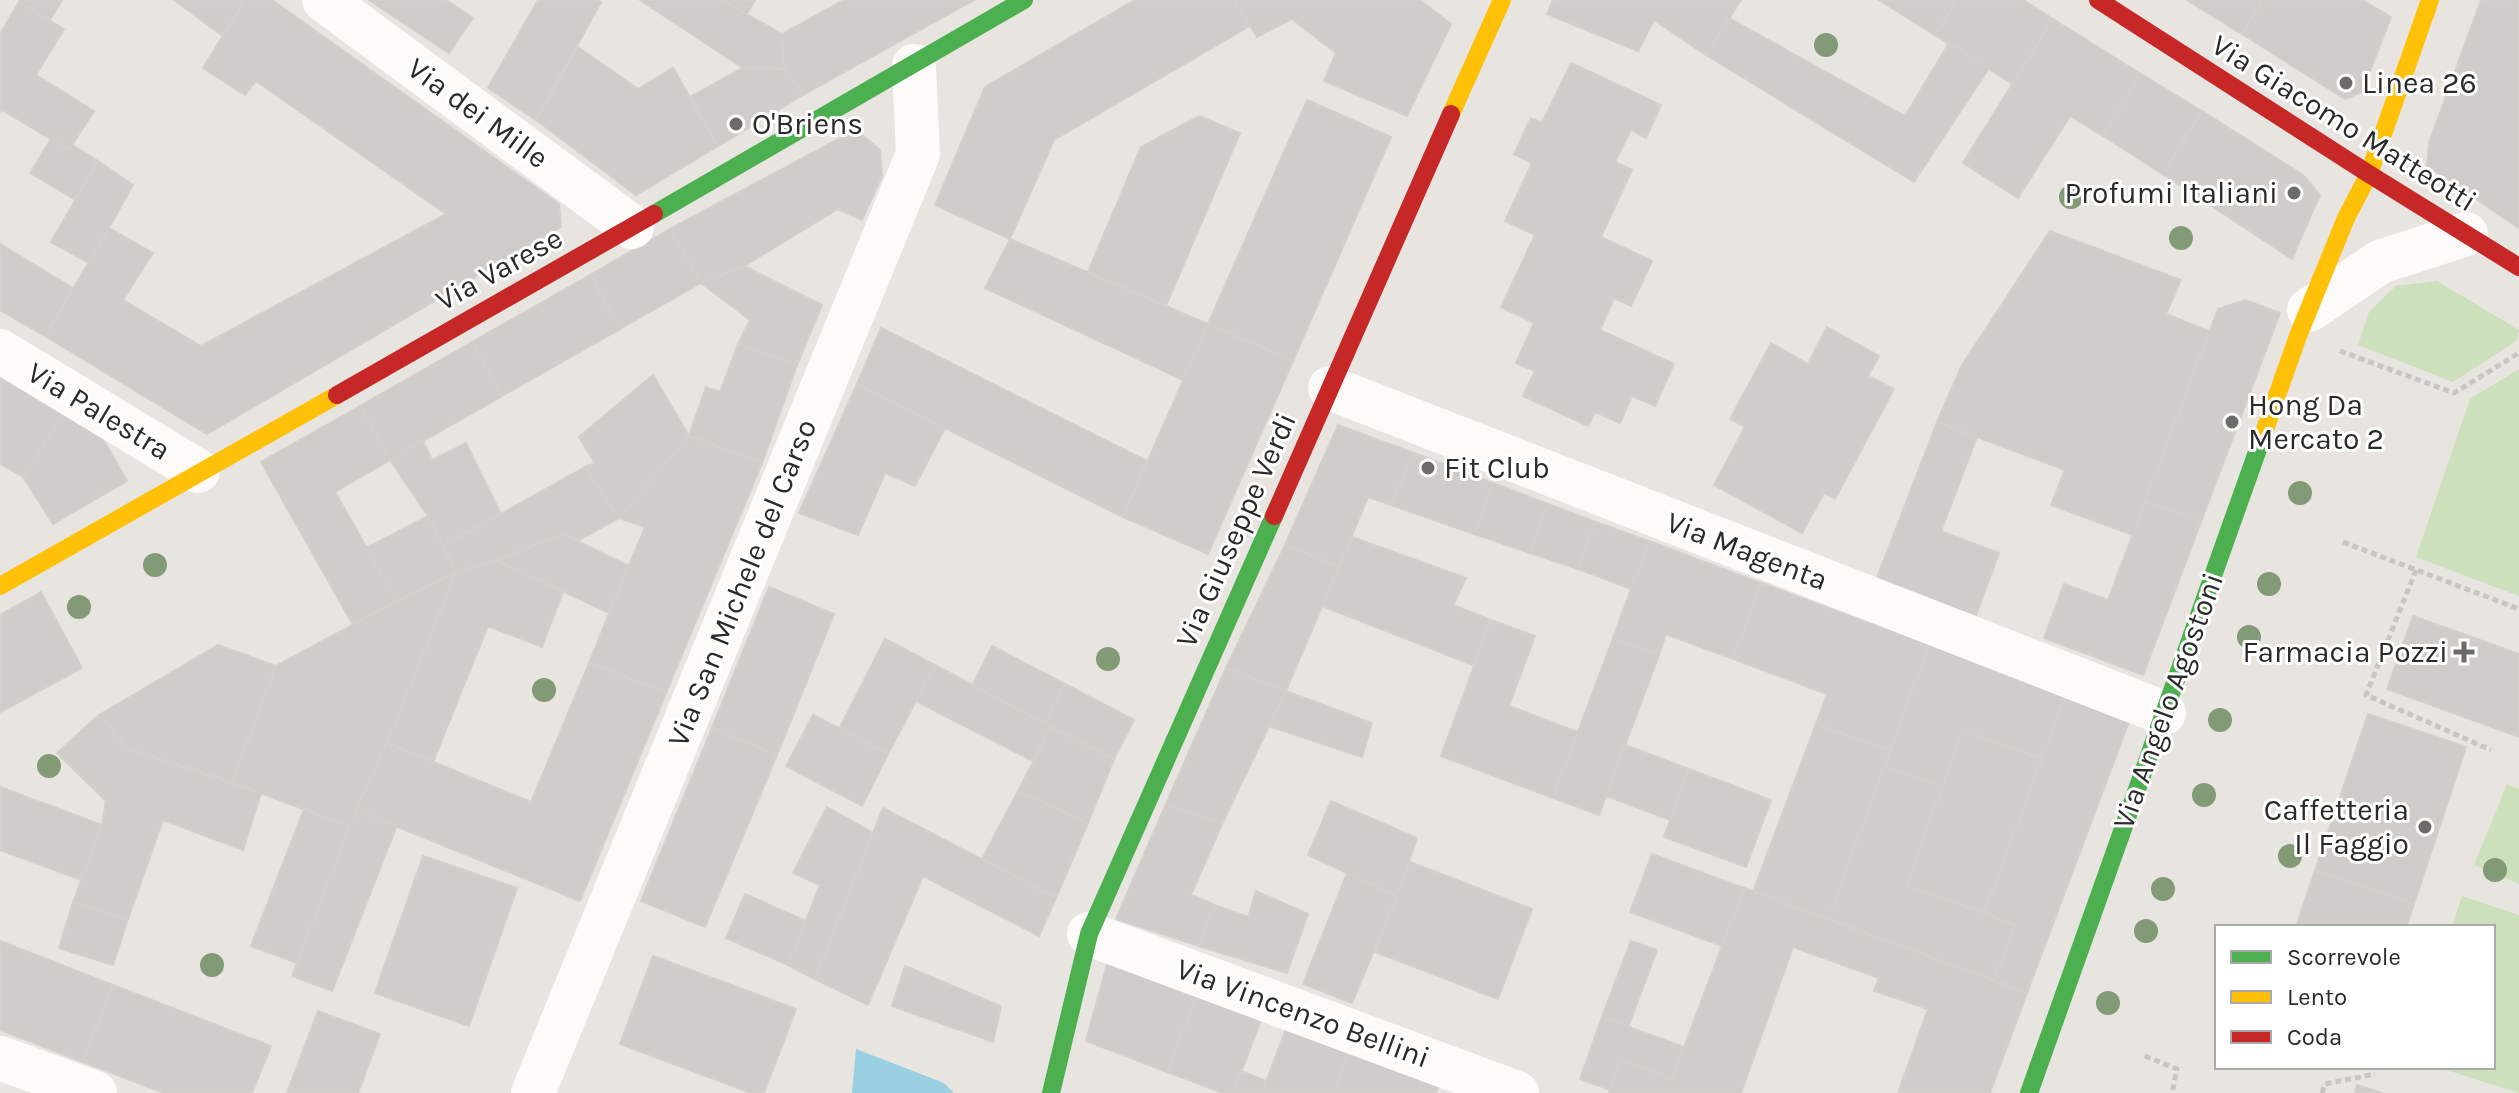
<svg xmlns="http://www.w3.org/2000/svg" width="2519" height="1093" font-family="Karla,sans-serif">
<rect width="100%" height="100%" fill="#e8e4e0"/>
<g fill="#cce0bc">
<path d="M2437 281 2519 330 2516 341 2453 382 2358 345 2369 312 2396 286Z"/>
<path d="M2519 369V596L2416 557 2470 399Z"/>
<path d="M2507 784 2519 789V884L2474 865Z"/>
<path d="M2462 896 2519 915V1093L2437 1067H2493V927H2452Z"/>
</g>
<path fill="#9ad1e2" d="M856 1049 944 1083 954 1093H852Z"/>
<g fill="#cfccc9" stroke="#d3d0cc" stroke-width="2">
<path d="M20 0H62L50 20 19 2Z"/>
<path d="M174 0H245L223 36Z"/>
<path d="M245 0H272L559 204 561 227 207 434 45 336 109 228 153 253 123 300 201 346 446 214 256 81 245 95 203 68Z"/>
<path d="M369 0H446L473 18 449 53Z"/>
<path d="M538 0H598L601 2 536 120 488 88Z"/>
<path d="M640 0H722L782 34 784 69 743 68Z"/>
<path d="M722 0H755L747 14Z"/>
<path d="M844 0H974L803 95 784 69 782 34Z"/>
<path d="M1135 0H1234L1250 26 1054 140 1010 239 935 205 985 87Z"/>
<path d="M1234 0H1420L1451 24 1407 116 1324 81 1336 53 1292 19 1257 37Z"/>
<path d="M1553 0H1741L1706 55 1654 20 1638 51 1547 14Z"/>
<path d="M1879 0H1957L1935 35Z"/>
<path d="M1957 0H2023L2053 19 2013 84 1935 35Z"/>
<path d="M2187 0H2263L2242 34Z"/>
<path d="M2263 0H2362L2391 17 2362 92 2345 99 2242 34Z"/>
<path d="M2481 0H2519V228L2427 166 2429 143Z"/>
<path d="M19 2 64 29 36 75 94 111 69 150 2 110 0 112V34Z"/>
<path d="M1729 18 1905 116 1949 43 1989 68 1914 182 1706 55Z"/>
<path d="M2053 19 2141 74 2103 136 2070 116 2018 198 1963 163Z"/>
<path d="M578 47 638 89 673 68 718 146 636 195 536 120Z"/>
<path d="M1571 63 1661 105 1646 138 1631 130 1615 162 1632 170 1601 237 1652 261 1631 306 1614 298 1600 330 1674 364 1655 406 1632 396 1620 423 1595 412 1588 426 1523 396 1535 371 1516 363 1534 323 1501 307 1535 235 1505 221 1532 163 1514 154 1531 118 1542 123Z"/>
<path d="M743 68 784 69 803 95 718 146 690 97Z"/>
<path d="M2141 74 2202 111 2163 174 2103 136Z"/>
<path d="M1307 100 1391 137 1293 361 1208 324Z"/>
<path d="M2202 111 2303 175 2320 195 2292 259 2163 174Z"/>
<path d="M1199 116 1240 133 1166 306 1088 272 1141 147Z"/>
<path d="M862 135 880 150 882 176 862 220 838 209 744 266 701 283 670 229 844 136Z"/>
<path d="M51 139 69 150 72 145 98 161 74 199 30 173Z"/>
<path d="M98 161 133 185 89 263 51 242Z"/>
<path d="M670 229 701 283 620 329 590 275Z"/>
<path d="M2050 231 2181 280 2166 314 2209 331 2133 535 2051 505 2065 470 1937 422 1962 365Z"/>
<path d="M1010 239 1208 324 1183 380 985 288Z"/>
<path d="M0 244 73 288 45 336 0 310Z"/>
<path d="M744 266 822 305 797 365 738 344 750 320 701 283Z"/>
<path d="M590 275 620 329 502 396 472 342Z"/>
<path d="M2245 300 2280 313 2201 522 2145 502 2218 309Z"/>
<path d="M1208 324 1293 361 1208 554 1123 517Z"/>
<path d="M1827 327 1879 356 1868 376 1894 389 1835 499 1824 493 1802 533 1714 485 1745 427 1730 419 1771 343 1808 364Z"/>
<path d="M881 328 1147 461 1123 517 857 384Z"/>
<path d="M472 342 502 396 390 460 360 406Z"/>
<path d="M738 344 797 365 762 463 689 436 706 387 720 392Z"/>
<path d="M0 373 64 412 23 477 0 463Z"/>
<path d="M653 375 689 436 619 518 585 467 595 463 579 437Z"/>
<path d="M857 384 945 428 915 486 885 473 858 535 799 513Z"/>
<path d="M360 406 390 460 335 492 397 601 353 625 261 462Z"/>
<path d="M64 412 99 432 127 481 53 524 23 477Z"/>
<path d="M1937 422 1977 437 1941 531 1999 553 1976 615 1877 578Z"/>
<path d="M1338 425 1414 453 1391 505 1368 497 1339 566 1285 545Z"/>
<path d="M689 436 762 463 666 693 589 663 645 527 619 518Z"/>
<path d="M423 441 432 460 466 443 501 514 443 546 428 516 390 460Z"/>
<path d="M1414 453 1493 483 1474 534 1391 505Z"/>
<path d="M585 467 619 518 577 541 563 534 496 560 456 572 443 546Z"/>
<path d="M1493 483 1548 504 1530 553 1474 534Z"/>
<path d="M2145 502 2201 522 2143 675 2044 638 2064 584 2108 600Z"/>
<path d="M1548 504 1596 522 1578 569 1530 553Z"/>
<path d="M428 516 456 572 397 601 366 548Z"/>
<path d="M1596 522 1649 541 1631 589 1578 569Z"/>
<path d="M563 534 629 566 609 613 496 560Z"/>
<path d="M1352 537 1466 578 1453 605 1491 620 1475 666 1322 606Z"/>
<path d="M1649 541 1761 583 1733 659 1666 634 1659 655 1613 638Z"/>
<path d="M1285 545 1339 566 1286 691 1226 668Z"/>
<path d="M496 560 563 592 542 647 488 626 433 762 387 743 456 572Z"/>
<path d="M456 572 387 743 350 827 232 782 276 666 397 601Z"/>
<path d="M1761 583 1929 645 1890 751 1816 724 1827 694 1733 659Z"/>
<path d="M769 587 834 614 777 755 712 728Z"/>
<path d="M41 592 82 668 0 712V615Z"/>
<path d="M2413 616 2519 654V737L2387 689Z"/>
<path d="M1491 620 1535 636 1509 706 1578 732 1553 798 1441 756Z"/>
<path d="M1613 638 1659 655 1599 815 1553 798Z"/>
<path d="M885 639 935 665 888 754 839 729Z"/>
<path d="M218 645 276 666 232 782 127 748 99 715Z"/>
<path d="M1929 645 2065 695 2042 759 1963 730 1942 787 1885 766Z"/>
<path d="M992 646 1065 684 1045 724 972 686Z"/>
<path d="M589 663 666 693 580 901 356 810 387 743 531 802Z"/>
<path d="M935 665 1051 727 1033 761 916 701Z"/>
<path d="M1226 668 1286 691 1222 824 1166 804Z"/>
<path d="M1065 684 1134 720 1114 759 1045 724Z"/>
<path d="M1286 691 1372 723 1362 757 1269 726Z"/>
<path d="M2065 695 2130 719 2027 993 1994 980 2015 925 1984 913Z"/>
<path d="M2368 714 2466 747 2414 904 2315 871Z"/>
<path d="M99 715 127 748 261 793 243 850 163 820 128 919 73 902 102 825 106 801 57 753Z"/>
<path d="M813 715 888 754 862 806 786 766Z"/>
<path d="M1816 724 1890 751 1828 919 1753 892Z"/>
<path d="M1051 727 1114 759 1088 823 1018 791Z"/>
<path d="M712 728 777 755 705 927 641 901Z"/>
<path d="M1963 730 2042 759 1984 913 1906 885Z"/>
<path d="M1625 745 1689 769 1670 820 1606 796Z"/>
<path d="M1885 766 1942 787 1906 885 2015 925 1994 980 1828 919Z"/>
<path d="M1689 769 1771 800 1746 867 1664 837Z"/>
<path d="M0 787 102 825 81 880 0 850Z"/>
<path d="M1018 791 1088 823 1056 898 982 859Z"/>
<path d="M1331 801 1417 838 1397 896 1308 855Z"/>
<path d="M1166 804 1222 824 1191 895 1215 905 1199 946 1116 919Z"/>
<path d="M827 807 873 833 815 979 788 965 820 885 793 873Z"/>
<path d="M883 808 1056 898 1039 936 923 876 868 1005 815 979Z"/>
<path d="M304 809 350 827 297 963 251 946Z"/>
<path d="M356 810 397 825 332 991 292 976Z"/>
<path d="M1652 854 1744 888 1722 946 1630 912Z"/>
<path d="M423 856 517 888 469 1026 375 993Z"/>
<path d="M1410 862 1532 909 1498 999 1375 952Z"/>
<path d="M2315 871 2414 904 2406 927H2296Z"/>
<path d="M1347 873 1397 896 1352 1003 1303 984Z"/>
<path d="M1744 888 2027 993 1990 1093H1898L1928 1009 1874 991 1879 978 1793 947 1741 1093H1609L1621 1060 1672 1079Z"/>
<path d="M1256 891 1308 914 1287 973 1199 946 1215 905 1248 917Z"/>
<path d="M745 894 806 921 788 965 726 938Z"/>
<path d="M73 902 128 919 113 965 59 948Z"/>
<path d="M0 941 113 985 83 1062 0 1030Z"/>
<path d="M1631 941 1657 950 1628 1027 1602 1017Z"/>
<path d="M653 956 796 1009 764 1093H751L620 1044Z"/>
<path d="M1108 961 1197 995 1167 1072 1086 1041Z"/>
<path d="M905 966 1001 1006 993 1042 892 1006Z"/>
<path d="M113 985 271 1046 252 1093H164L83 1062Z"/>
<path d="M1197 995 1261 1020 1233 1093H1223L1167 1072Z"/>
<path d="M318 1011 380 1034 358 1093H287Z"/>
<path d="M1602 1017 1684 1047 1672 1079 1621 1060 1610 1090 1580 1079Z"/>
<path d="M1287 1026 1350 1051 1334 1093H1262Z"/>
<path d="M1350 1051 1439 1085 1436 1093H1334Z"/>
<path d="M1241 1071 1266 1081 1262 1093H1233Z"/>
<path d="M2357 1085 2382 1093H2355Z"/>
</g>
<g fill="none" stroke-linecap="round" stroke-linejoin="round">
<g stroke="#c6c6c5" stroke-width="5" stroke-dasharray="6 4" stroke-linecap="butt">
<path d="M2340 351 2454 393 2519 353"/>
<path d="M2343 542 2519 609"/>
<path d="M2416 570 2366 695 2491 750"/>
<path d="M2145 1056 2177 1069 2172 1093"/>
<path d="M2322 1093 2325 1084 2375 1074"/>
</g>
<g stroke="#fcfbfa" stroke-width="44">
<path d="M324 0 632 227"/>
<path d="M2309 310 2380 262 2466 234"/>
<path d="M0 351 198 471"/>
<path d="M1330 388 2164 713"/>
<path d="M1089 934 1517 1093"/>
<path d="M0 1058 95 1093"/>
<path d="M533 1093 918 154 914 66"/>
</g>
<g stroke="#4caf50" stroke-width="18">
<path d="M654 214 1024 0"/>
<path d="M1051 1093 1089 934 1274 516"/>
<path d="M2029 1093 2262 438"/>
</g>
<g stroke="#ffc107" stroke-width="18">
<path d="M1451 114 1502 0"/>
<path d="M2262 438 2298 336 2346 218 2369 174 2430 0"/>
<path d="M0 586 337 395"/>
</g>
<g stroke="#c62828" stroke-width="18">
<path d="M2098 0 2369 174 2519 267"/>
<path d="M337 395 654 214"/>
<path d="M1274 516 1451 114"/>
</g>
</g>
<g fill="#829b76">
<circle cx="1826" cy="45" r="12"/>
<circle cx="2071" cy="197" r="12"/>
<circle cx="2181" cy="238" r="12"/>
<circle cx="2300" cy="493" r="12"/>
<circle cx="155" cy="565" r="12"/>
<circle cx="2269" cy="584" r="12"/>
<circle cx="79" cy="607" r="12"/>
<circle cx="2249" cy="637" r="12"/>
<circle cx="1108" cy="659" r="12"/>
<circle cx="544" cy="690" r="12"/>
<circle cx="2220" cy="720" r="12"/>
<circle cx="49" cy="766" r="12"/>
<circle cx="2204" cy="795" r="12"/>
<circle cx="2290" cy="856" r="12"/>
<circle cx="2495" cy="870" r="12"/>
<circle cx="2163" cy="889" r="12"/>
<circle cx="2146" cy="931" r="12"/>
<circle cx="212" cy="965" r="12"/>
<circle cx="2108" cy="1003" r="12"/>
</g>
<g fill="#6c6b6a" stroke="#fff" stroke-width="3">
<circle cx="2346" cy="83" r="8"/>
<circle cx="736" cy="124" r="8"/>
<circle cx="2294" cy="193" r="8"/>
<circle cx="2232" cy="422" r="8"/>
<circle cx="1428" cy="468" r="8"/>
<path d="M2460 640h8v8h8v8h-8v8h-8v-8h-8v-8h8z"/>
<circle cx="2425" cy="827" r="8"/>
</g>
<g text-anchor="middle" stroke-width="6" stroke-linejoin="round" paint-order="stroke">
<g font-size="30" fill="#2a2a2a" stroke="#fff" text-anchor="start">
<text x="2362" y="93">Linea 26</text>
<text x="752" y="134">O'Briens</text>
<text x="2278" y="203" text-anchor="end">Profumi Italiani</text>
<text x="2248" y="415">Hong Da<tspan x="2248" dy="34">Mercato 2</tspan></text>
<text x="1444" y="478">Fit Club</text>
<text x="2448" y="662" text-anchor="end">Farmacia Pozzi</text>
<text x="2409" y="820" text-anchor="end">Caffetteria<tspan x="2409" dy="34">Il Faggio</tspan></text>
</g>
<g font-size="30" fill="#2a2a2a" stroke="#fff">
<text transform="translate(478 113) rotate(36)" y="10">Via dei Mille</text>
<text transform="translate(2344 123) rotate(32)" y="10">Via Giacomo Matteotti</text>
<text transform="translate(499 269) rotate(-29)" y="10">Via Varese</text>
<text transform="translate(99 411) rotate(31)" y="10">Via Palestra</text>
<text transform="translate(1236 530) rotate(-66)" y="10">Via Giuseppe Verdi</text>
<text transform="translate(1747 551) rotate(21)" y="10">Via Magenta</text>
<text transform="translate(742 583) rotate(-68)" y="10">Via San Michele del Carso</text>
<text transform="translate(2168 701) rotate(-70)" y="10">Via Angelo Agostoni</text>
<text transform="translate(1303 1013) rotate(20)" y="10">Via Vincenzo Bellini</text>
</g>
</g>
<rect x="2215" y="925" width="280" height="144" fill="#ffffff" stroke="#aaaaaa" stroke-width="2"/>
<rect x="2231" y="951" width="40" height="12" fill="#4caf50" stroke="#aaaaaa" stroke-width="2"/>
<text x="2287" y="965" font-size="24" fill="#2a2a2a">Scorrevole</text>
<rect x="2231" y="991" width="40" height="12" fill="#ffc107" stroke="#aaaaaa" stroke-width="2"/>
<text x="2287" y="1005" font-size="24" fill="#2a2a2a">Lento</text>
<rect x="2231" y="1031" width="40" height="12" fill="#c62828" stroke="#aaaaaa" stroke-width="2"/>
<text x="2287" y="1045" font-size="24" fill="#2a2a2a">Coda</text>
</svg>
